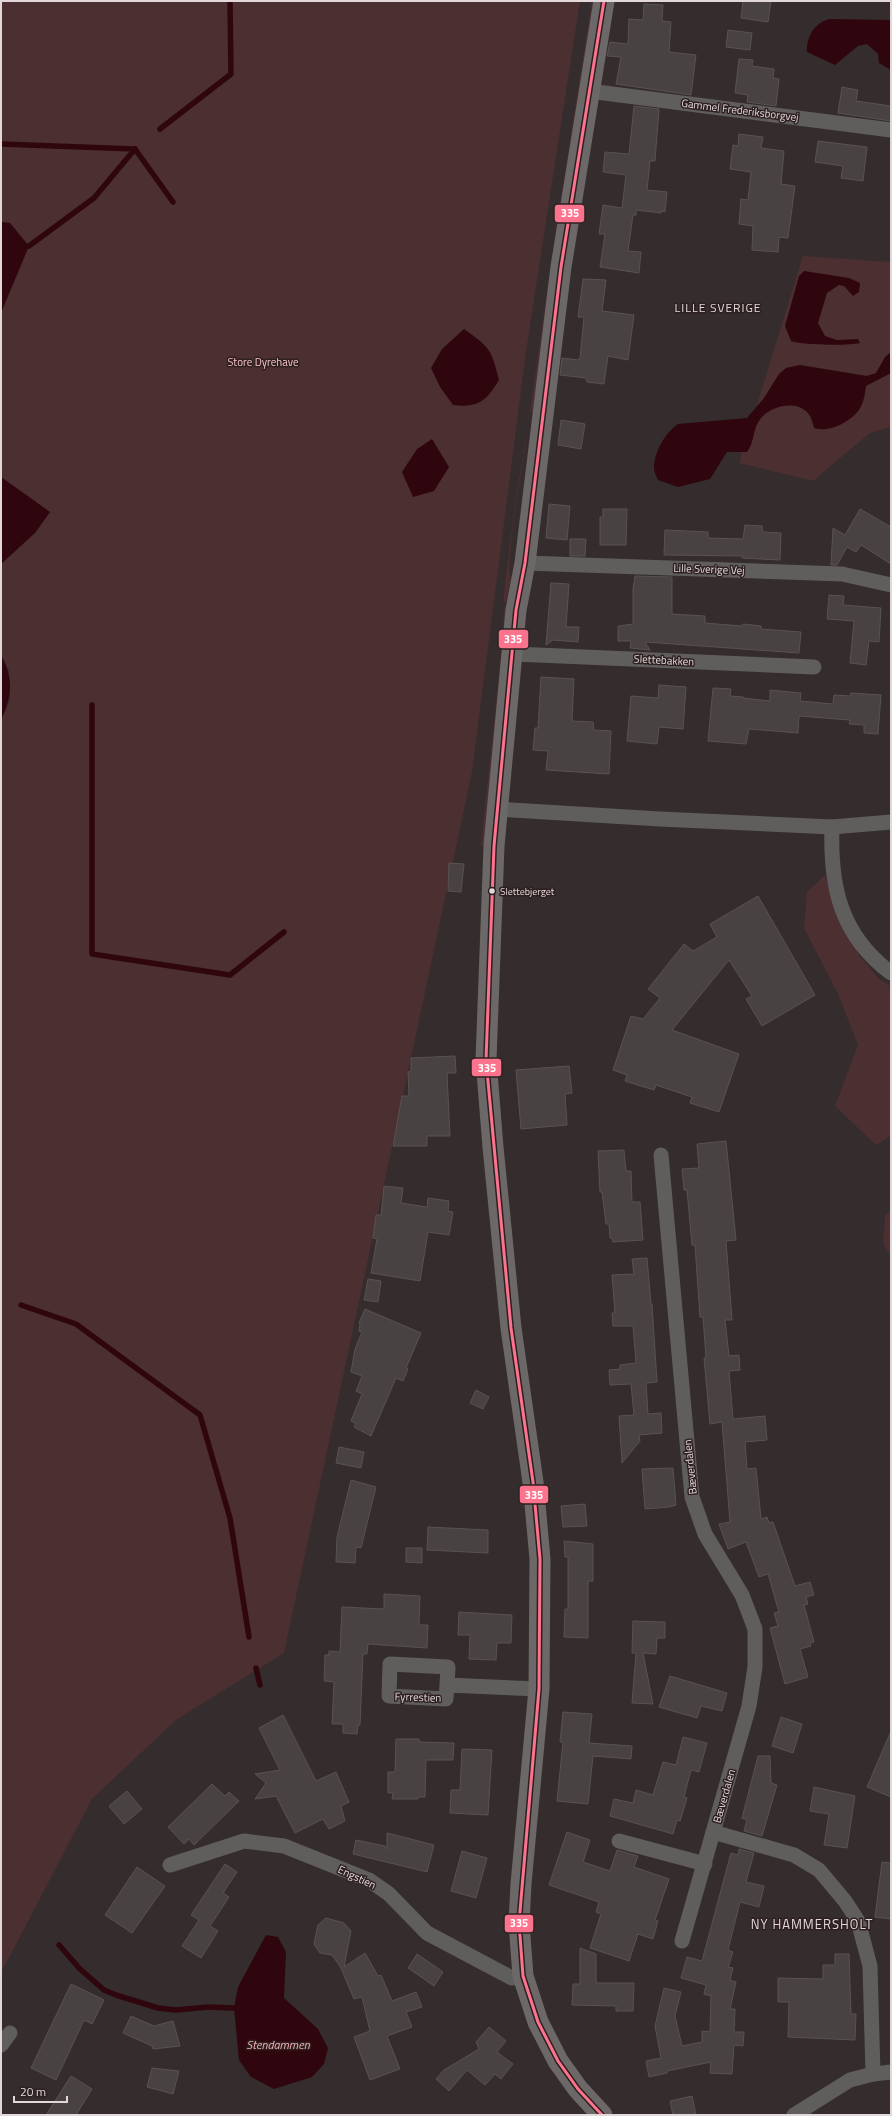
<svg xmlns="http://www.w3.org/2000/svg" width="892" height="2116" font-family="'Titillium Web',sans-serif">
<rect width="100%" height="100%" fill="#342c2d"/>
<g fill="#4c2f30">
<path d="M1 1H580L526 352 472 772 284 1653 176 1720 92 1799 1 1973V720L10 701 9 670 1 655V564L35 533 50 512 1 477V313L10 223 1 222Z"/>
<path d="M592 1H594L562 205H560Z"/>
<path d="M558 215 560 216 533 412H530Z"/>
<path d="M803 256 891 262V427L870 433 813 481 739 463Z"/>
<path d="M529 423 513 524 509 569 511 579 506 603 503 602C510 542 517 482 529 423Z"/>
<path d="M504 608 505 609 504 646 484 846 481 845 503 639Z"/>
<path d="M825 875 859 955 879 979 891 986V1136L876 1145 835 1106 858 1045 838 994 804 928 807 892Z"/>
<path d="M891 1210V1258L883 1244 885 1215Z"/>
</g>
<g fill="#2f060d">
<path d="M830 19 891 20V70L879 63 878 54 867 44 858 46 835 65 807 52C806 37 815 22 830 19Z"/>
<path d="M1 222 10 223 29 246 1 313Z"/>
<path d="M804 271 849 278 860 283 859 292 853 296 844 286 839 285 827 293 818 323 825 336 837 340 858 339 860 343C848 346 801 345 791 341L785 326 799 276Z"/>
<path d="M464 329C490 348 491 348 499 380 486 401 479 408 453 405L440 387 431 368 442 349Z"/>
<path d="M891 352V373L866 386C865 394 864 402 859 410 850 422 829 433 814 428 813 424 812 420 810 416 800 399 772 405 761 418 752 429 755 442 747 452H727L710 479 678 487 658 480C657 477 654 472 654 468 654 452 665 433 678 424L747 418 764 398 779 374 786 368 800 365 867 376 876 373 885 357Z"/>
<path d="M432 439 449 467 434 491 413 497 402 472 417 449Z"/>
<path d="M1 477 50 512 35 533 1 564Z"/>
<path d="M1 655C14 679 12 696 1 720Z"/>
<path d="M266 1935 278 1937 286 1952 284 1998 318 2029 328 2048 324 2064 312 2077 274 2089 251 2077 239 2060 234 2008 238 1987Z"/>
</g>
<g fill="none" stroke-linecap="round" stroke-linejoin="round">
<g stroke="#2f060d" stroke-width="5.5">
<path d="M160 129 231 74 230 1"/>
<path d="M1 144 135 149"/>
<path d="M135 149 173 202"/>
<path d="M29 246 94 198 135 149"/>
<path d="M92 705V954L230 975 284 932"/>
<path d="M21 1305 76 1324 200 1415 230 1518 249 1637"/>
<path d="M256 1668 260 1685"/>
<path d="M59 1945 80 1969 104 1990 116 1995 158 2008 176 2010 208 2007 234 2008"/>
</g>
</g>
<g fill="#494242" stroke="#595253">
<path d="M743 1H771L768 22 741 18Z"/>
<path d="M644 4 663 5 662 21 671 22 669 52 696 55 691 95 616 84 621 57 607 56 610 42 628 44 629 19 643 20Z"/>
<path d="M728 30 752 33 750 50 726 47Z"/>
<path d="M739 59 753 60 752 66 774 69 773 78 779 79 776 106 747 102 748 95 735 93Z"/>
<path d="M842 87 858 90 856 101 891 106V121L838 113Z"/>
<path d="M634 106 659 109 655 161H650L647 190 667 192 665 212 661 211V213L636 210V215H633L628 251 641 252 639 273 600 267 605 234H599L603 205 622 208 626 175 603 172 605 152 629 154Z"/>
<path d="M739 134 763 137 761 148 784 151 781 184 795 186 788 238 779 237 778 252 752 250 753 226 739 224 741 199 748 200 751 172 730 169 733 145 738 146Z"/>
<path d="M818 141 867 147 863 181 841 178 843 166 815 162Z"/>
<path d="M583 279 606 280 602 311 634 315 628 360 608 356 604 384 587 382 586 378 560 375 562 358 578 360 580 358 584 317H578Z"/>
<path d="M561 420 585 424 581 449 558 445Z"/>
<path d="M549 504 570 506 567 540 546 538Z"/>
<path d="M603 509H627L626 545H600V517H603Z"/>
<path d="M860 509 891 527V564L861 545 856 552 847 547 837 565H831L833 528 845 535Z"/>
<path d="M745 525 762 526 763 532 781 533 780 560 742 558 743 556 664 555 665 530 708 532V538L743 539Z"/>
<path d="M570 539H586L585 556H570Z"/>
<path d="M635 576 672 577V614L705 616V623L742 626 743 624 761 626V629L801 632 799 653 645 642 650 650 630 648 631 641H618V626L633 624V589Z"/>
<path d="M551 583 569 584 566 627H579L578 642 553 640 546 645Z"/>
<path d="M829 595 844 596 843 605 881 608 879 642 869 641 866 665 850 663 854 621 827 619Z"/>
<path d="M541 677 574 679 572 721 593 722 594 730 611 731 609 774 546 770 548 751 533 750 535 728H538Z"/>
<path d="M659 685 686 687 683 729 659 727 657 744 627 741 631 696 658 698Z"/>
<path d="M713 688 731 689 730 696 743 697V698L770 701V690L801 693 800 701 833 704 834 695 851 696V693L881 695 878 734 864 733V725L849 724 850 720 799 716 798 733 749 729 746 744 708 741Z"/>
<path d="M449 863 464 864 461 892 448 891Z"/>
<path d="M758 896 815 995 762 1026 746 999 752 996 729 960 672 1030 739 1054 719 1112 690 1103 692 1097 656 1085 654 1090 625 1081 627 1075 613 1070 631 1016 643 1019 660 998 648 989 684 944 693 951 717 937 710 924Z"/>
<path d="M455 1056 456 1073H447L450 1136H427V1146H393L402 1096H409L408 1072 411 1071V1058Z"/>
<path d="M569 1066 572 1093 565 1094 567 1125 521 1129 516 1070Z"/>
<path d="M726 1141 736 1240 726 1241 732 1320H725L729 1356 739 1355 740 1370 729 1371 733 1419 765 1416 767 1440 745 1442 747 1469 756 1468 761 1519 767 1517 769 1523 773 1522 795 1586 810 1582 814 1595 806 1597 808 1604 804 1605 814 1642 810 1643 811 1646 800 1649 808 1677 785 1684 770 1628 778 1626 774 1613 779 1612 768 1574 759 1577 746 1542 728 1549 719 1524 730 1522 722 1422 710 1424 704 1358H706L703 1317H700L695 1245H692L687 1190H684L682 1169 699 1168 697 1144Z"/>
<path d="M624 1150 626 1171H631L632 1202H640L643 1240 613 1242 612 1238H610L609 1224H606L602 1192H600L598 1151Z"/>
<path d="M384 1186 403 1188 401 1203 427 1207 428 1198 449 1201 448 1211 453 1212 449 1235 428 1232 420 1281 371 1273 377 1239 373 1238 376 1215H381Z"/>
<path d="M647 1258 651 1304H652L657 1382 646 1383 648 1414 661 1413 662 1433 639 1435 640 1441 622 1463 619 1416 634 1415 631 1384 610 1385 609 1370 620 1369V1365L636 1363 633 1326H613L612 1313H615L612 1275 634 1274 632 1259Z"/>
<path d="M368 1279 381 1281 378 1302 364 1300Z"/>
<path d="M365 1309 421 1333 406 1368 408 1369 403 1381 396 1378 371 1436 354 1427 356 1424 351 1421 362 1394 356 1391 362 1376 351 1372 355 1349 362 1332 359 1331 360 1324 359 1323Z"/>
<path d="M476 1390 489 1397 483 1409 470 1403Z"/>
<path d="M339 1447 364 1452 361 1468 336 1463Z"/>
<path d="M673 1468 676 1505 669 1507 645 1509 642 1469Z"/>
<path d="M351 1480 376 1487 361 1548 356 1547 355 1563 336 1562 337 1537Z"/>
<path d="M585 1504 587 1526 563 1527 561 1506Z"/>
<path d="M428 1527 488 1530V1553L427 1550Z"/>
<path d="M564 1541 593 1544V1581H588V1638L564 1637 565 1609H568V1557H565Z"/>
<path d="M406 1548H422V1563L406 1562Z"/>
<path d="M384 1594 420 1596 419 1625H428L427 1648 368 1644 367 1654H363L360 1725H358L357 1734 343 1733V1724H332L334 1682 324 1681 325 1655H329V1651L340 1652 342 1607 384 1609Z"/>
<path d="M459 1612 512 1615 511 1643H497L496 1660 469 1659 470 1635H458Z"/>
<path d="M633 1621 665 1622V1638H657L656 1654 643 1653 653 1704 632 1703 636 1653H632Z"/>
<path d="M670 1676 727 1693 722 1711 701 1706 697 1718 659 1707Z"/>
<path d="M563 1712 592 1714 589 1743 632 1746 631 1759 593 1756 588 1804 557 1801 563 1742H560Z"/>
<path d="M283 1715 316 1781 336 1772 349 1802 341 1806 345 1821 329 1829 323 1819 295 1833 276 1796 255 1799 266 1783 255 1774 280 1770 259 1728Z"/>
<path d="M781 1717 802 1724 793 1753 772 1746Z"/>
<path d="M891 1731V1797L867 1787Z"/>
<path d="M683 1737 707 1743 699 1772 691 1770 684 1797 687 1798 680 1821 677 1820 673 1834 610 1816 614 1799 633 1803 636 1790 653 1795 663 1762 676 1765Z"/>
<path d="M396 1739H419V1742L454 1743 453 1760H426L425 1797H418V1799H392L393 1793H388V1772H395Z"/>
<path d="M462 1749 492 1750 488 1815 450 1813 451 1790H460Z"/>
<path d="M758 1756H770L771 1783 777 1785 762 1836 744 1831 747 1820 742 1818Z"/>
<path d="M212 1784 225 1796 229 1792 239 1801 194 1845 189 1839 184 1844 168 1827Z"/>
<path d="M814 1787 855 1796 847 1848 824 1845 829 1814 810 1811Z"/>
<path d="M127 1791 142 1809 124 1824 109 1806Z"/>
<path d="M567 1832 590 1840 583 1862 610 1871 617 1850 638 1856 634 1867 669 1879 655 1920 658 1921 653 1939 638 1934 629 1961 590 1948 601 1914 596 1912 599 1902 549 1885Z"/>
<path d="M387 1833 434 1845 427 1872 353 1854 356 1840 385 1846 387 1849Z"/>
<path d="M739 1849 754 1853 746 1882 764 1886 759 1907 740 1902 728 1950 733 1952 728 1967 733 1968 730 1980 736 1982 730 2009H735L734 2032H744L743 2046 734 2045 732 2074 710 2073 711 2062 667 2071V2073L649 2077 646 2061 661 2058 655 2026 664 1988 681 1992 675 2016 682 2046 702 2042V2031L710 2032 711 1996 704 1994 706 1985 681 1978 687 1957 702 1961 731 1853 738 1855Z"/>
<path d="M462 1851 487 1858 476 1898 451 1891Z"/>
<path d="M882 1862 891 1863V1919L875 1917Z"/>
<path d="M225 1864 237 1872 223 1893 229 1897 210 1926 218 1931 201 1958 182 1946 199 1920 191 1915Z"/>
<path d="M137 1867 165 1886 132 1933 105 1915Z"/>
<path d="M326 1918 344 1923 351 1931 344 1967 365 1953 378 1976 381 1975 392 2001 416 1992 422 2007 406 2012 412 2027 387 2036 400 2069 370 2080 354 2037 370 2031 362 1997 354 1999 341 1968 332 1955 320 1953 314 1944 318 1925Z"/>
<path d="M580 1948 596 1954V1983H634L633 2011H616V2006L572 2005 573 1984H580Z"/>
<path d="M417 1954 443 1972 434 1986 408 1968Z"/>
<path d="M835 1954H849L851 2014H856L855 2040 788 2037 789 2002H778V1978L823 1979V1965H835Z"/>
<path d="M71 1984 104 2000 92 2024 84 2020 56 2080 31 2068Z"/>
<path d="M131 2016 154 2026 173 2021 180 2046 153 2049 152 2046 123 2033Z"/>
<path d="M489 2027 506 2041 497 2052 513 2064 501 2079 495 2074 485 2085 467 2070 449 2091 436 2079 444 2070 479 2049 476 2042Z"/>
<path d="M152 2068 179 2071 173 2094 147 2087Z"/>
<path d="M71 2076 92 2089 76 2115H46Z"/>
<path d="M692 2096 696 2115H673L670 2101Z"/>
</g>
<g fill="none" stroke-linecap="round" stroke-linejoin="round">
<g stroke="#605d5d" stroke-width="15">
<path d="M589 91 891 130"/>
<path d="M525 563 842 574 891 585"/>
<path d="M514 654 814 667"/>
<path d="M497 809 660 819 832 827 891 822"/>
<path d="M832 827C830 886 840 935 891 973"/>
<path d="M661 1155 692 1497 705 1534 742 1595 755 1629V1667L749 1706 682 1941"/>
<path d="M447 1685 448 1667 390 1664 389 1696 446 1699 447 1685 539 1689"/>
<path d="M713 1832 794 1855 819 1870 845 1901 858 1921 870 1966 873 2074"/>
<path d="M619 1841 705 1864"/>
<path d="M170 1865 244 1841 284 1846 369 1880 389 1894 427 1933 512 1978 523 1976"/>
<path d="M1 2045 10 2033"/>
<path d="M794 2115 850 2080 873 2074 891 2072"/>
</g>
<path stroke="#6c6868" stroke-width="21" d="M602 2115 578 2089 558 2061 538 2022 523 1976 519 1923 521 1884 539 1689 540 1559 533 1482 511 1328 493 1147 486 1060 494 846 516 610 525 563 561 267 604 1"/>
<defs>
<path id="bus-1" d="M602 2115 578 2089 558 2061 538 2022 523 1976 519 1923 539 1689 540 1559 533 1482 511 1328 486 1060 494 846 516 610 525 563 561 267 604 1"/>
</defs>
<use href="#bus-1" stroke="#2e2020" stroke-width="6"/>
<use href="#bus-1" stroke="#fc738d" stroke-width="3"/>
</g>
<circle fill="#e2d8d9" stroke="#2e2020" stroke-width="1.5" cx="492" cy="891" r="3.5"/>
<g text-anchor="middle" stroke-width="3" stroke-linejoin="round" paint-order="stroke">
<g font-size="10" fill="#e2d8d9" stroke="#2e2020" text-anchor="start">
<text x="500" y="895">Slettebjerget</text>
</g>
<g font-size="11" fill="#e2d8d9" stroke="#2e2020">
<text transform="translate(740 110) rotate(7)" y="4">Gammel Frederiksborgvej</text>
<text transform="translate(709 569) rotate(2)" y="4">Lille Sverige Vej</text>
<text transform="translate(664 660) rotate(3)" y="4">Slettebakken</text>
<text transform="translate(690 1467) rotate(-96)" y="4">Bæverdalen</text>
<text transform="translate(418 1697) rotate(2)" y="4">Fyrrestien</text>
<text transform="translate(724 1796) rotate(-74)" y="4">Bæverdalen</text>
<text transform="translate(357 1877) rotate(25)" y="4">Engstien</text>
</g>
<g font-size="11" fill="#fbc4c7" stroke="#2e2020">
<text x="263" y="366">Store Dyrehave</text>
</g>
<g font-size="12" letter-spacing="1" fill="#e2d8d9" stroke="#2e2020">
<text x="718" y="312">LILLE SVERIGE</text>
</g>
<g font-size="12" font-style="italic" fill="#f7afb3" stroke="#2e2020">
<text x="278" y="2049">Stendammen</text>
</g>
<g font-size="13" letter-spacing="1" fill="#e2d8d9" stroke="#2e2020">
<text x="812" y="1929">NY HAMMERSHOLT</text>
</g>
</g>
<g stroke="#2e2020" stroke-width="1.5">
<rect x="554" y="204" width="31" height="19" rx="4" fill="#fc738d"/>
<rect x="498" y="629" width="31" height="20" rx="4" fill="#fc738d"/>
<rect x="471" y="1058" width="31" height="19" rx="4" fill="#fc738d"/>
<rect x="519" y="1485" width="30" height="19" rx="4" fill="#fc738d"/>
<rect x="504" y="1914" width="30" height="19" rx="4" fill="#fc738d"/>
</g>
<g font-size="11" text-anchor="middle" font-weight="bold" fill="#fff">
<text x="570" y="217">335</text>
<text x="513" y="643">335</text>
<text x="487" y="1072">335</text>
<text x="534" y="1499">335</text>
<text x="519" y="1927">335</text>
</g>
<rect width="892" height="2116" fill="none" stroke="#e2d8d9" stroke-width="4"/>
<path d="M14 2096v6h53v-6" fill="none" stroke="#e2d8d9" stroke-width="2"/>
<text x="20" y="2096" font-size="12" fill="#e2d8d9" stroke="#2e2020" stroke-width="3" paint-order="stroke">20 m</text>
</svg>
